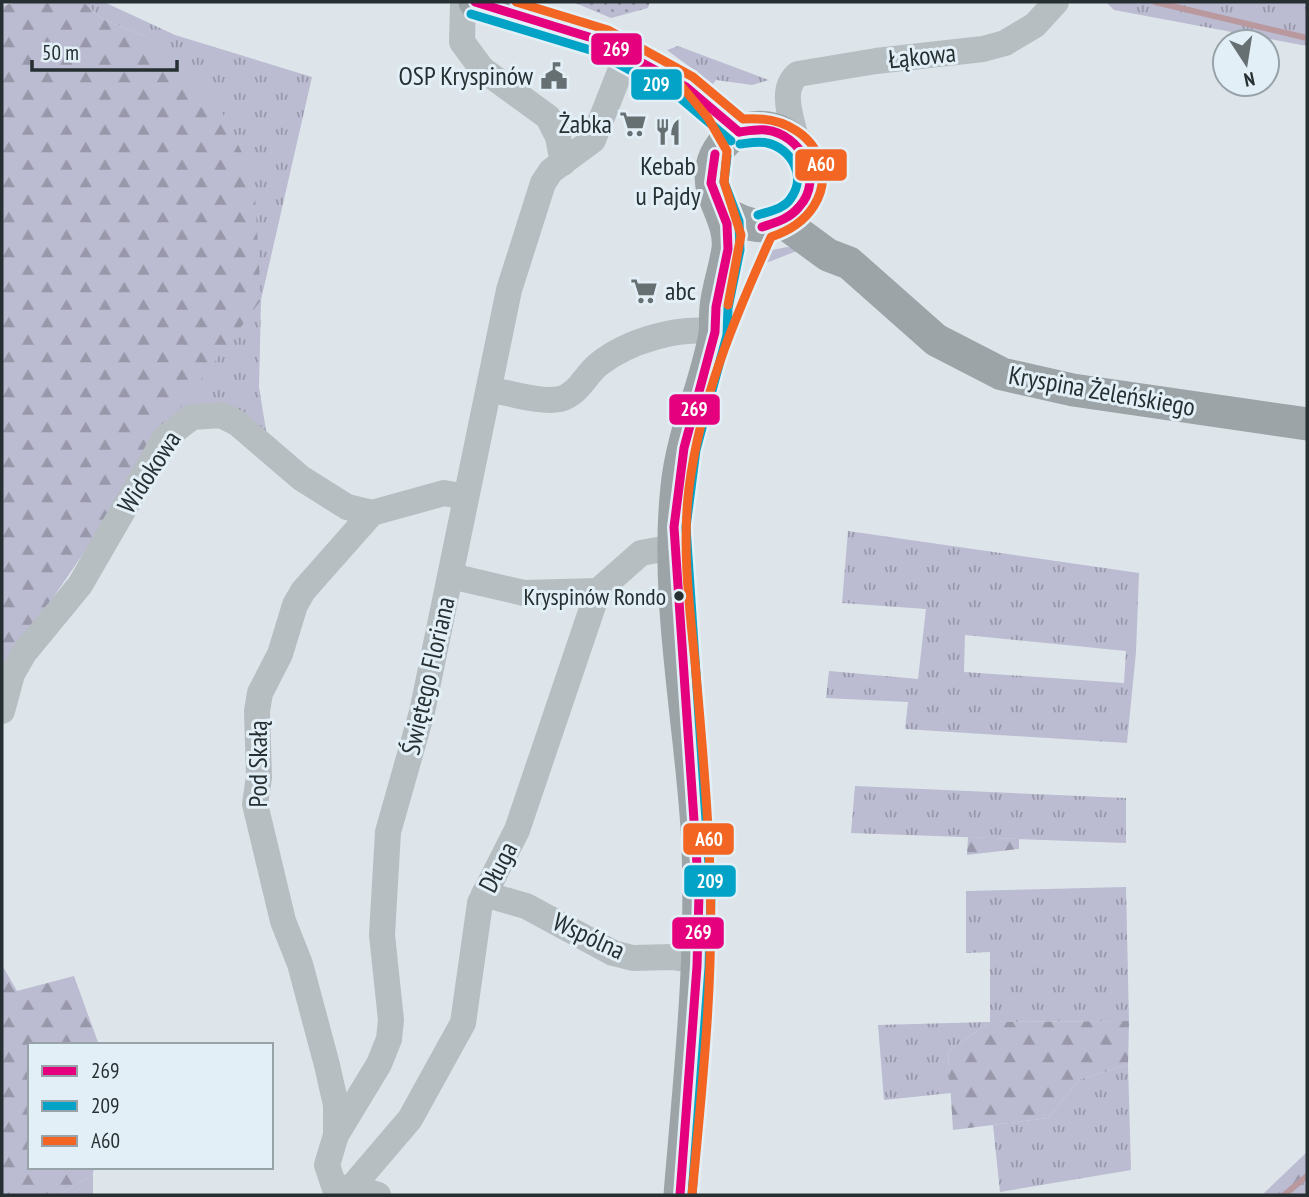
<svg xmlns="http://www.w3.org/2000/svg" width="1309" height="1197" font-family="'PT Sans Narrow',sans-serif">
<defs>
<pattern id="grass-tufts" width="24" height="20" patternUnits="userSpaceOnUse" patternTransform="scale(1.75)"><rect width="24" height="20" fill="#bbbbd1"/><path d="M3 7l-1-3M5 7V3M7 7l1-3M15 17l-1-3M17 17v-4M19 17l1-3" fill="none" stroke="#9898aa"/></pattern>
<pattern id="forest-firs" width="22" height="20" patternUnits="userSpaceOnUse" patternTransform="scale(1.75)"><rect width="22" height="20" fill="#bbbbd1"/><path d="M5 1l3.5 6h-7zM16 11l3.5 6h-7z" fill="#9898aa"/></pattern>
<pattern id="park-dots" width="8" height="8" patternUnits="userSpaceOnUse" patternTransform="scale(1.75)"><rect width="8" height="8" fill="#bbbbd1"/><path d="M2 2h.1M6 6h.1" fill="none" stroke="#9898aa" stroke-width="1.8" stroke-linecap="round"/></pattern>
</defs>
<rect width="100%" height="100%" fill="#dde5ea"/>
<g fill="url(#grass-tufts)" fill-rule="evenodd">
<path d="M83 2H104L175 35 312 77 261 300 259 387 268 443 249 421 165 428 146 37 101 18Z"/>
<path d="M1106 2H1307V46L1114 10Z"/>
<path d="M678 46 769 80 752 85 716 80 713 84 667 50Z"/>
<path d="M787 247 802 249 766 263H756L768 251Z"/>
<path d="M848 531 1139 573 1136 652 1127 743 905 729 908 702 826 698 829 671 918 679 926 609 842 603ZM965 635 1126 651 1124 683 964 672Z"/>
<path d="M855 786 1126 798V843L851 833Z"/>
<path d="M1126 887 1129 1021 991 1022 948 1051 951 1093 884 1100 878 1025 990 1022V952L966 953V891Z"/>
<path d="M1128 1065 1131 1170 1000 1192 993 1125 1048 1118 1080 1079Z"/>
<path d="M93 1174V1195H59Z"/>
</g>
<g fill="url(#forest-firs)">
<path d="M16 2H83L101 18 146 37 217 102 254 177 261 300 165 428 118 503 2 672V6Z"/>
<path d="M968 837 1019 839V849L967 855Z"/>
<path d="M2 965 17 991 74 976 99 1045H30V1167H94L93 1174 59 1195 2 1194Z"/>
<path d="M1129 1021 1128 1065 1080 1079 1048 1118 953 1130 948 1051 991 1022Z"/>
<path d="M1307 1152V1195H1262Z"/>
</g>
<path fill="url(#park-dots)" d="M573 2H650L648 8 611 18Z"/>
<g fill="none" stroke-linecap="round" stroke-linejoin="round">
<g stroke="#b9999e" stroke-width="6">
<path d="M1155 2 1307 38"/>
<path d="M1284 1195 1307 1176"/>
</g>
<g stroke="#b7bec2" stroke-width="26">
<path d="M463 2 462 42 482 69 548 117 558 137 563 163"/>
<path d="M797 143C793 122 778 90 798 74L876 61 983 49 1005 43 1035 25 1056 2"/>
<path d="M491 390C511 393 540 403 560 399 579 394 585 375 599 364 628 341 679 326 715 332"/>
<path d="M451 576 524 593 598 591"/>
<path d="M2 711 12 674 24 653 80 585 165 438 192 417 221 415 237 423 301 478 347 507 372 513"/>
<path d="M484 894 526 906 613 953 633 958 673 957 697 961"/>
<path d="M336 1134V1105L327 1065 300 964 283 921 255 804 259 777 257 711 260 693 280 654 295 605 303 591 372 513 444 493 465 497"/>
<path d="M352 1187 410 1119 463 1023 480 903 517 830 598 591 641 553 674 547"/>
<path d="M335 1189 327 1165 336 1135 379 1064 389 1039 391 1020 382 935 388 832 422 712 509 290 543 183 551 171 593 140 627 54"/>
<path d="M336 1189 352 1187 378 1195"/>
</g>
<g stroke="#9ca4a7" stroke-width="33">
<path d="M475 2 602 41 686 87 739 132"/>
<path d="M783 222 828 255 849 263 936 340 1002 374 1073 390 1307 424"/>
<path d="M680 1195C690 1073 704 950 697 828 690 718 665 596 677 487 682 434 706 385 715 334 716 325 715 316 716 307 718 288 725 269 728 249 731 221 710 201 711 174 712 156 722 141 738 132 752 125 770 126 783 133 844 163 796 264 721 210"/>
</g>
<defs>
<g id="bus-1">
<path d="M475 2 602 41 686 87 739 132"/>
<path d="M739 132C747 131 758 129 766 130 801 134 825 179 799 207 789 219 777 222 762 227"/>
<path d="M680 1195 697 966 699 894 674 527 684 448 715 332 716 307 728 249 727 224 711 183 715 154"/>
</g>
<g id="bus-2">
<path d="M471 14 597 52 679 97 731 141"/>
<path d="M740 144C749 143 759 141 767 143 791 148 807 176 791 198 784 209 770 211 758 215"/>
<path d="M692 1195 709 967 711 894 686 527 696 450 727 335 728 308 740 250 739 221 724 182 727 156"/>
</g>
<g id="bus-3">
<path d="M516 2 608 30 693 77 743 119C832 112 853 210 771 237 735 317 700 400 689 488 682 546 689 604 695 662 701 732 708 802 710 873 714 981 702 1088 692 1195"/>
<path d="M674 77 708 118 727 151 724 182 741 235 728 305"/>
</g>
</defs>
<use href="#bus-1" stroke="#e3eff7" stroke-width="14"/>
<use href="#bus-2" stroke="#e3eff7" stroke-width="14"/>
<use href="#bus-3" stroke="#e3eff7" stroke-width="14"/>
<use href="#bus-1" stroke="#e5007d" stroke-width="9"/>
<use href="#bus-2" stroke="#02a3c6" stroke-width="9"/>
<use href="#bus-3" stroke="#f26522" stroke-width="9"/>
</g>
<defs>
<symbol id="civic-bare" viewBox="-9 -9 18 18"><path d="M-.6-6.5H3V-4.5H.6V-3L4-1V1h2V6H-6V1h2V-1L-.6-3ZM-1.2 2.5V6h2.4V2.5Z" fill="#666f72" stroke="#e3eff7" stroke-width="2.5" paint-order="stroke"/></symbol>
<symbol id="supermarket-bare" viewBox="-9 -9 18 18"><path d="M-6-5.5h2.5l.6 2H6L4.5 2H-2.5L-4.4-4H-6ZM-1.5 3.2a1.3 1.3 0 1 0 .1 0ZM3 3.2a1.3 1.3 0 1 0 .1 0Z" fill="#666f72" stroke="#e3eff7" stroke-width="2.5" paint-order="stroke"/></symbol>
<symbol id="restaurant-bare" viewBox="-9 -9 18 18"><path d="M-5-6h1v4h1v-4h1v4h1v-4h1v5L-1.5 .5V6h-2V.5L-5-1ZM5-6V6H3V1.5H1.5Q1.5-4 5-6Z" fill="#666f72" stroke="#e3eff7" stroke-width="2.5" paint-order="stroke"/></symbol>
</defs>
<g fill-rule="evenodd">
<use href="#civic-bare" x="535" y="57" width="38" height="38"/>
<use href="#supermarket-bare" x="614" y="105" width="38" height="38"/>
<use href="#restaurant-bare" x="649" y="113" width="38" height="38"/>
<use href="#supermarket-bare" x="625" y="272" width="38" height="38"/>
</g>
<circle fill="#263032" stroke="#e3eff7" stroke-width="2.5" cx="679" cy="596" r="6"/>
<g text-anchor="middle" stroke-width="6" stroke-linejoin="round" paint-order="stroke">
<g font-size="24" fill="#263032" stroke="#e3eff7" text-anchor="end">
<text x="666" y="605">Kryspinów Rondo</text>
</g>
<g font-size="26" fill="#263032" stroke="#e3eff7">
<text transform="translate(922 56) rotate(-6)" y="9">Łąkowa</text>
<text transform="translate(1102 391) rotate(10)" y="9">Kryspina Żeleńskiego</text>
<text transform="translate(149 472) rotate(-57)" y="9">Widokowa</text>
<text transform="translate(428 676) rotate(-77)" y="9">Świętego Floriana</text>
<text transform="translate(258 764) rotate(-90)" y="9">Pod Skałą</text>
<text transform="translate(498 867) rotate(-63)" y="9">Długa</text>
<text transform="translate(589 936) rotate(25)" y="9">Wspólna</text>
</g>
<g font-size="26" fill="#263032" stroke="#e3eff7" text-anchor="end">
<text x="533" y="85">OSP Kryspinów</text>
<text x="612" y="133">Żabka</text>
<text x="668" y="175" text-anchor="middle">Kebab<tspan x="668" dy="30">u Pajdy</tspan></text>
<text x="665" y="300" text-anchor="start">abc</text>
</g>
</g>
<g stroke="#e3eff7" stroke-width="2.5">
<rect x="590" y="32" width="53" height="34" rx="7" fill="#e5007d"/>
<rect x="630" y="68" width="53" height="33" rx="7" fill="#02a3c6"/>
<rect x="794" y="148" width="54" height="34" rx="7" fill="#f26522"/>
<rect x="668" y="393" width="53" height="33" rx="7" fill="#e5007d"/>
<rect x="682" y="822" width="53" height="34" rx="7" fill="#f26522"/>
<rect x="683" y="864" width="54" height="34" rx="7" fill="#02a3c6"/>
<rect x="671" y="916" width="54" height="34" rx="7" fill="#e5007d"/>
</g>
<g font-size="19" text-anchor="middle" font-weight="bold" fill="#fff">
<text x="616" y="56">269</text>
<text x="656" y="91">209</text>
<text x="821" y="171">A60</text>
<text x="694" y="416">269</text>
<text x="709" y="846">A60</text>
<text x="710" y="888">209</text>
<text x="698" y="939">269</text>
</g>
<rect width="1309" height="1197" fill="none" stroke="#263032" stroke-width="7"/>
<rect x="28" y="1043" width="245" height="126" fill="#e3eff7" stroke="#97a3a8" stroke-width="2"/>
<rect x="42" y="1066" width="35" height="10" fill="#e5007d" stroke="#97a3a8" stroke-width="2"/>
<text x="91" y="1078" font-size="21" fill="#263032">269</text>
<rect x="42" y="1101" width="35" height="10" fill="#02a3c6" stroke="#97a3a8" stroke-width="2"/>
<text x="91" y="1113" font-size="21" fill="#263032">209</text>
<rect x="42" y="1136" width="35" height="10" fill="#f26522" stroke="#97a3a8" stroke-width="2"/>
<text x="91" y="1148" font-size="21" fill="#263032">A60</text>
<g transform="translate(1246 63) rotate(168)"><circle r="33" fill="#e3eff7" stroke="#97a3a8" stroke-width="2"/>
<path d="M0-5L12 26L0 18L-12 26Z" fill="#666f72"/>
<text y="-10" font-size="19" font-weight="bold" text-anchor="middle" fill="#263032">N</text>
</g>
<path d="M32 60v10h145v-10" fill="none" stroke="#263032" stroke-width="3.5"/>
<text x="42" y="60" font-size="21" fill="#263032" stroke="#e3eff7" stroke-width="5" paint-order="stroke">50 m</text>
</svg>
